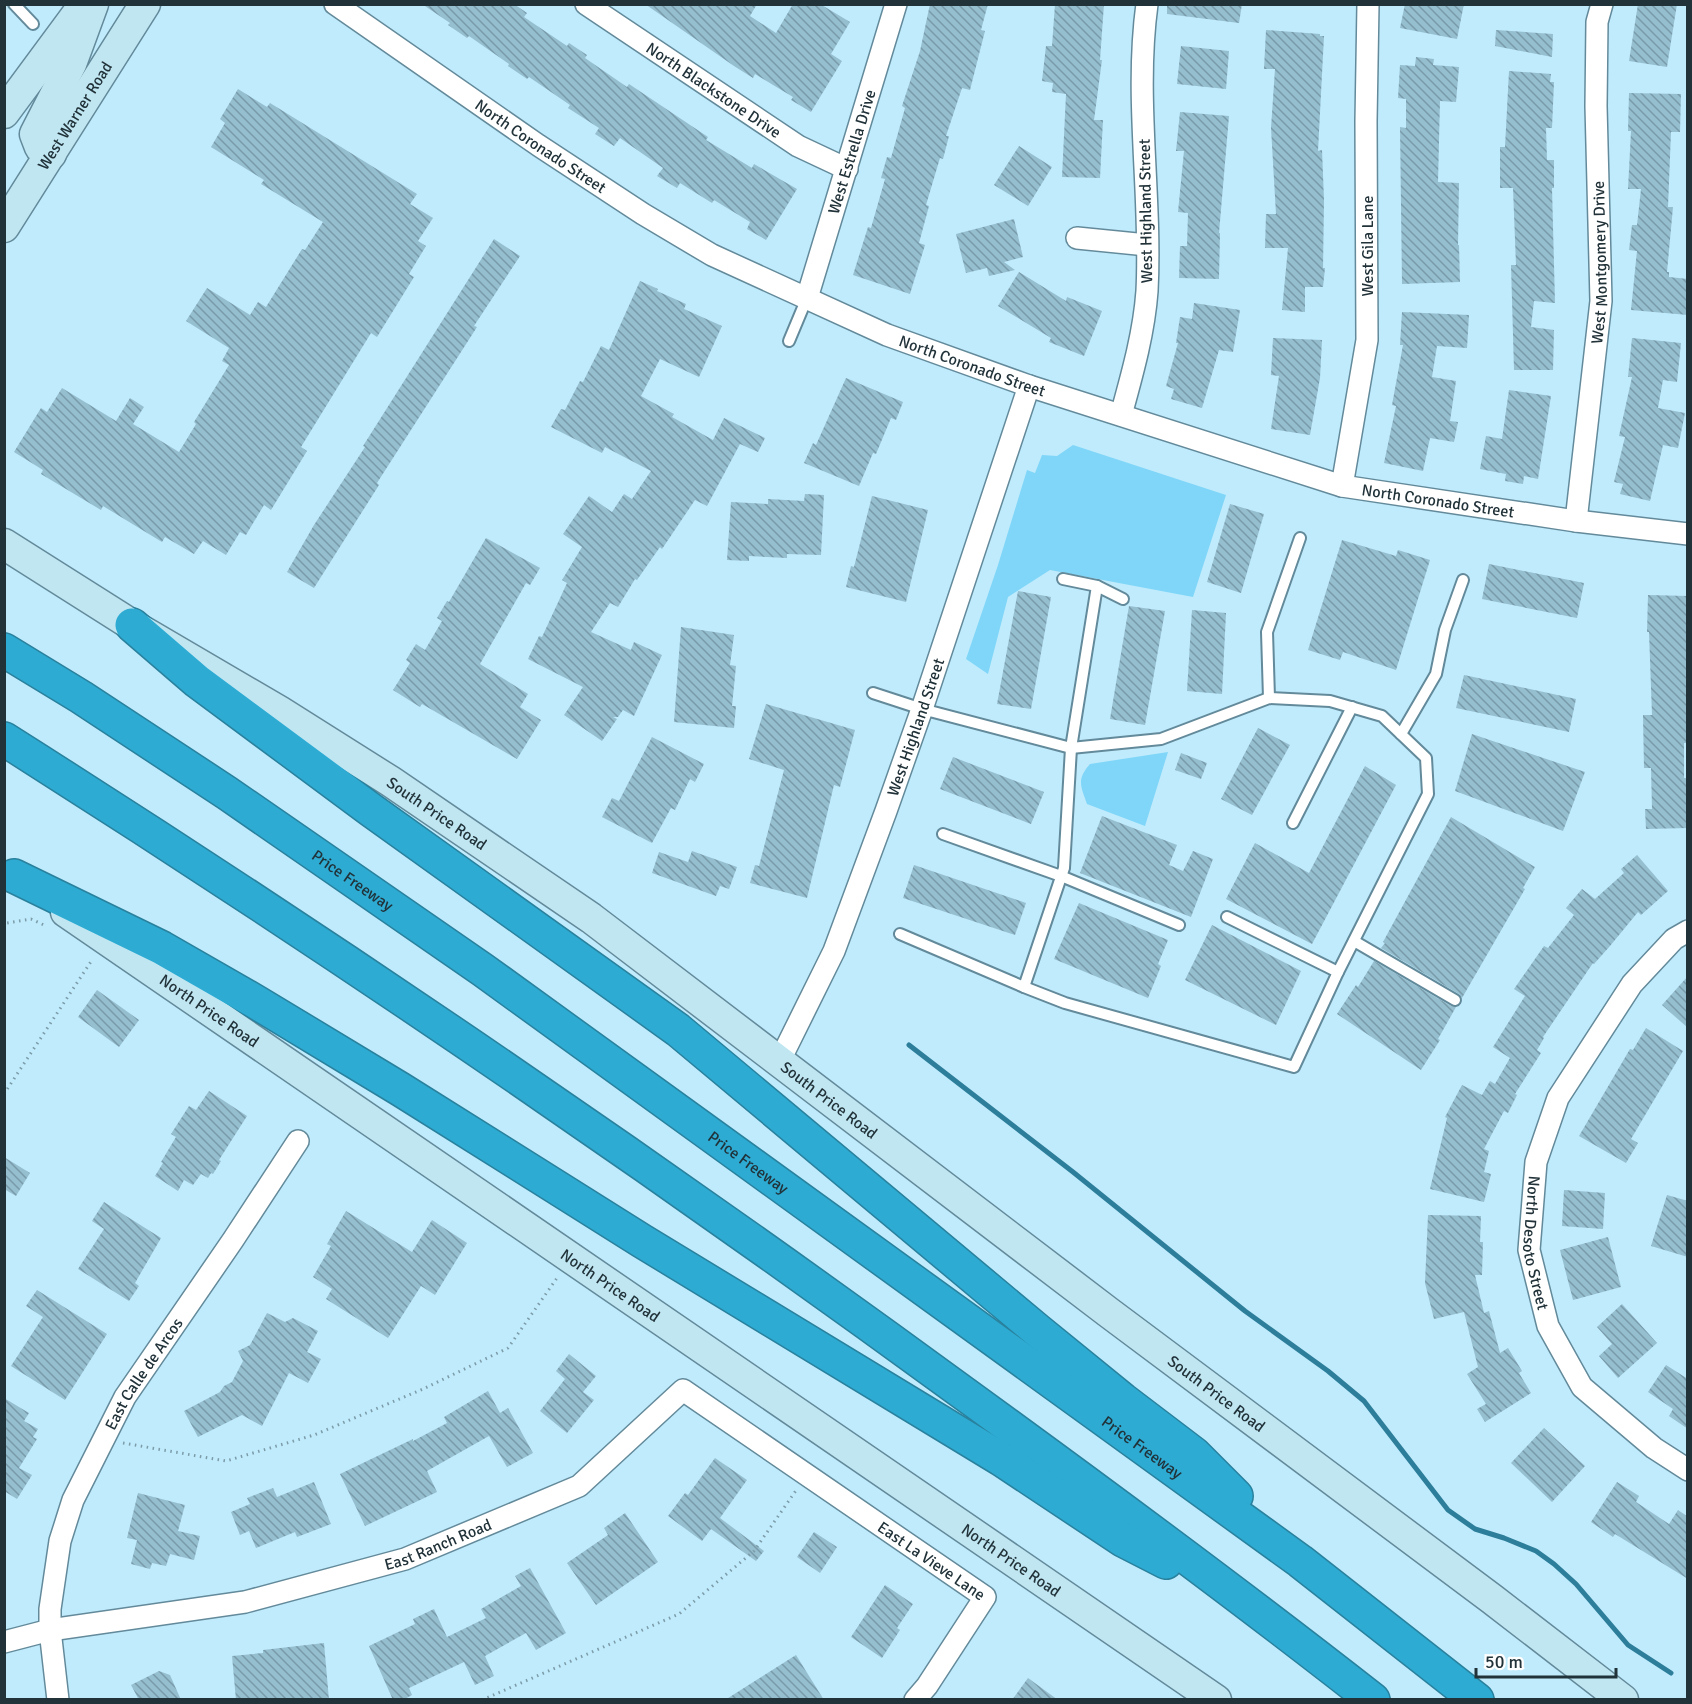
<svg xmlns="http://www.w3.org/2000/svg" width="1692" height="1704" font-family="Signika,sans-serif">
<defs>
<pattern id="building-back-hatch" width="6" height="6" patternUnits="userSpaceOnUse" patternTransform="scale(1.5)"><rect width="6" height="6" fill="#95becf"/><path d="M-1 5l2 2M0 0l6 6M5-1l2 2" fill="none" stroke="#799ba9"/></pattern>
</defs>
<rect width="100%" height="100%" fill="#c0ebfc"/>
<g fill="#7fd6f8">
<path d="M1073 445 1226 495 1193 597 1050 570 1008 597 988 674 966 659 998 565 1027 470 1035 473 1042 455 1057 456Z"/>
<path d="M1168 752 1145 826 1087 804C1081 786 1076 780 1090 764Z"/>
</g>
<g fill="none" stroke-linecap="round" stroke-linejoin="round">
<path stroke="#2d7e9a" stroke-width="5" d="M909 1045 1073 1172 1245 1311 1328 1371 1364 1401 1448 1510 1475 1529 1504 1538 1536 1551 1554 1564 1576 1584 1628 1645 1671 1673"/>
</g>
<g fill="url(#building-back-hatch)">
<path d="M422 4H514L527 13 524 17 567 46 569 43 587 55 585 58 627 87 629 84 708 137 706 140 752 168 754 164 797 189 766 240 747 229 750 222 714 200 712 203 680 183 677 188 657 176 663 168 620 138 614 146 595 134 599 128 568 108 570 105 529 77 527 79 508 66 509 64 469 36 467 38 448 25 450 23Z"/>
<path d="M645 4H757L750 16 776 33 793 4H820L850 22 831 54 842 61 811 112 791 100 793 97 755 74 753 78 734 66Z"/>
<path d="M930 4H988L981 30 985 31 970 90 962 88 946 136H949L943 159 940 158 926 205 929 206 919 243 925 245 910 294 853 275 868 227 871 228 885 179 881 178 887 157 891 158 905 108 902 106 920 51Z"/>
<path d="M1055 4H1104L1100 60H1102L1094 120H1103L1100 178 1062 177 1066 94 1052 92 1053 83 1042 81 1046 46H1052Z"/>
<path d="M1167 4H1242L1239 23 1167 14Z"/>
<path d="M1405 4H1464L1457 39 1400 28Z"/>
<path d="M1638 4H1677L1667 67 1629 61Z"/>
<path d="M1266 30 1320 34V36H1324L1318 151 1322 150 1324 200 1323 268H1325L1323 287H1305V312L1282 310 1288 248H1265L1266 214H1276L1271 128 1275 69H1264Z"/>
<path d="M1496 30 1553 34 1552 57 1495 46Z"/>
<path d="M1181 46 1229 51 1226 89 1177 84Z"/>
<path d="M1416 57 1434 59 1433 65 1459 67 1456 102 1440 101 1438 182 1459 183 1458 245H1459L1460 282 1402 284 1400 127 1406 128V99L1398 98 1400 65 1415 66Z"/>
<path d="M1509 71 1551 74 1550 82H1554L1552 128H1546L1547 160H1554V188H1552L1555 303 1534 301 1531 327 1554 330 1553 370H1514L1511 265H1516L1513 188H1500V147H1505Z"/>
<path d="M238 89 267 107 270 103 417 194 410 204 433 218 418 241 426 246 409 274 414 277 377 337 371 333 301 447 307 451 271 510 264 505 246 535 240 532 226 555 203 541 194 554 165 537 162 542 103 506 101 510 41 474 43 470 14 452 41 408 47 412 62 388 116 421 130 398 144 407 133 424 179 452 196 424 194 422 229 365 222 361 229 348 186 321 207 288 250 315 258 302 266 307 302 249 305 250 323 222 261 184 264 180 211 147 225 123 220 119Z"/>
<path d="M1629 93 1681 94 1680 132H1671L1668 207H1673L1667 272H1669V277L1688 279V315L1631 310 1637 251 1629 250 1632 225H1637L1641 189H1628L1631 131H1628Z"/>
<path d="M1180 112 1229 116 1219 233H1220L1219 279 1179 278 1180 246H1187L1188 213 1178 212 1184 151H1176Z"/>
<path d="M1019 146 1052 167 1028 206 994 185Z"/>
<path d="M1014 219 1023 257 1004 262 1015 270 989 276 987 268 966 273 956 234Z"/>
<path d="M494 239 520 256 474 326 477 327 377 483 379 485 314 588 287 572 314 525 365 447 363 446Z"/>
<path d="M1019 272 1066 301 1067 297 1102 311 1084 356 1049 342 1051 338 998 306Z"/>
<path d="M640 281 658 289 657 291 686 304 684 309 722 326 699 377 660 359 641 396 674 414 672 417 713 440 724 418 765 438 758 452 740 444 707 506 695 500 662 549 660 547 637 580 635 579 618 607 610 603 591 632 631 650 634 642 662 655 634 716 623 710 618 717H613L617 719 602 741 564 715 583 687 528 659 539 636 542 637 567 583 562 580 582 547 563 534 589 496 612 512 624 494 632 499 651 471 605 447 602 453 551 427 561 409 565 410 580 381 583 382 601 346 609 350Z"/>
<path d="M1194 303 1240 310 1233 352 1219 350 1202 408 1171 399 1174 389 1166 386 1178 343H1176L1180 317 1192 319Z"/>
<path d="M1402 312 1469 315 1467 348 1437 346 1432 377 1456 381 1450 421 1458 422 1454 442 1430 438 1423 471 1384 463 1396 406 1392 405 1403 345H1400Z"/>
<path d="M1273 338 1322 340 1320 378 1310 435 1271 429 1279 376 1271 375Z"/>
<path d="M1632 338 1681 343 1677 382 1663 380 1658 408 1685 413 1678 448 1663 445 1650 501 1620 494 1623 484 1614 482 1625 437 1619 436 1632 377H1628Z"/>
<path d="M846 378 903 402 896 420 891 418 876 454 873 453 859 486 804 463 813 443 816 445Z"/>
<path d="M1509 390 1551 396 1538 479 1524 476 1523 484 1505 481 1506 474 1480 469 1486 436 1502 439Z"/>
<path d="M805 494 824 495 821 555 787 554V558L749 556V561L727 560 731 502 768 504V499L804 501Z"/>
<path d="M872 496 928 510 906 602 846 587 851 566 854 567Z"/>
<path d="M1230 504 1264 514 1241 593 1207 582Z"/>
<path d="M486 538 540 568 530 585 526 583 480 664 528 694 520 707 541 720 517 759 422 704 420 707 393 690 410 663 406 660 416 644 425 650 442 621 437 618 447 601 449 602Z"/>
<path d="M1342 540 1396 556 1398 550 1430 560 1396 670 1343 652 1340 660 1308 650Z"/>
<path d="M1489 564 1584 583 1577 618 1482 599Z"/>
<path d="M1018 591 1051 597 1031 709 997 704Z"/>
<path d="M1648 595 1688 596V743H1684V778H1688V828L1646 829 1645 809H1652L1651 768H1644L1643 715H1652L1649 632H1647Z"/>
<path d="M1129 606 1165 611 1145 725 1110 719Z"/>
<path d="M1192 610 1226 613 1222 694 1187 691Z"/>
<path d="M681 627 734 635 730 665 736 666 732 706H736L734 728 674 722Z"/>
<path d="M1464 675 1576 699 1569 732 1456 708Z"/>
<path d="M766 704 855 730 840 787 834 785 807 898 750 883 755 865 759 866 784 770 749 759Z"/>
<path d="M1258 728 1290 745 1252 815 1221 799Z"/>
<path d="M1472 734 1585 772 1563 831 1455 791Z"/>
<path d="M652 737 704 764 695 782 690 779 675 810 671 808 652 843 602 817 612 798 619 801Z"/>
<path d="M1181 753 1207 763 1201 779 1175 770Z"/>
<path d="M953 757 1044 792 1031 824 940 789Z"/>
<path d="M1365 766 1396 785 1312 944 1226 899 1255 843 1309 873Z"/>
<path d="M1102 816 1177 845 1169 865 1183 871 1193 851 1213 859 1191 917 1080 873Z"/>
<path d="M1451 817 1535 867 1523 888 1525 889 1462 998 1459 994 1381 948 1385 943 1383 942Z"/>
<path d="M692 851 737 867 729 889 720 886 716 896 652 873 659 852 688 862Z"/>
<path d="M1637 855 1668 891 1641 915 1638 912 1610 946 1594 964 1593 963 1543 1037 1544 1038 1537 1050 1541 1053 1515 1094 1517 1095 1508 1113 1504 1111 1484 1149 1489 1151 1484 1172 1491 1174 1484 1202 1430 1189 1447 1118 1445 1117 1462 1085 1482 1095 1490 1081 1495 1084 1510 1058 1493 1047 1525 996 1514 989 1544 946 1548 948 1574 915 1566 908 1582 889 1595 899 1624 873 1621 869Z"/>
<path d="M914 865 1026 903 1015 935 903 898Z"/>
<path d="M1079 903 1168 940 1158 964 1161 966 1148 998 1054 959Z"/>
<path d="M1212 925 1301 971 1276 1025 1185 980Z"/>
<path d="M1374 961 1451 1006 1456 1007 1438 1039 1440 1040 1421 1070 1337 1014 1356 985 1358 987Z"/>
<path d="M1688 976V1028L1662 1005Z"/>
<path d="M97 990 139 1020 119 1047 78 1017Z"/>
<path d="M1646 1028 1683 1051 1631 1139 1638 1143 1626 1163 1579 1136 1630 1049 1633 1050Z"/>
<path d="M209 1091 247 1116 219 1160 221 1161 213 1174 211 1173 208 1178 201 1174 193 1185 184 1180 178 1191 155 1176 163 1163 161 1162 176 1137 171 1134 189 1106 196 1110Z"/>
<path d="M4 1157 30 1173 16 1196 4 1189Z"/>
<path d="M1564 1190 1605 1193 1603 1229 1562 1226Z"/>
<path d="M1667 1195 1688 1201V1257L1651 1246Z"/>
<path d="M104 1202 161 1238 135 1283 139 1286 129 1301 78 1269 104 1229 92 1221Z"/>
<path d="M346 1211 412 1252 432 1220 467 1243 435 1295 421 1286 388 1338 326 1299 332 1289 313 1277 331 1246 327 1244Z"/>
<path d="M1428 1215 1481 1216 1480 1242H1483L1482 1275H1475L1484 1313 1489 1311 1500 1353 1508 1348 1522 1371 1519 1373 1531 1393 1485 1422 1477 1409 1486 1404 1467 1374 1478 1367 1464 1312 1434 1319 1425 1283Z"/>
<path d="M1608 1237 1621 1287 1573 1300 1560 1250Z"/>
<path d="M37 1290 107 1334 65 1400 11 1366 43 1317 26 1306Z"/>
<path d="M1622 1304 1657 1343 1618 1378 1599 1356 1612 1344 1597 1327Z"/>
<path d="M267 1313 285 1322 293 1318 318 1331 307 1352 321 1359 308 1383 289 1373 262 1426 242 1415 198 1437 184 1411 220 1392 224 1386 232 1382 243 1361 238 1351 250 1345Z"/>
<path d="M569 1354 596 1376 583 1392 594 1400 567 1433 540 1411 565 1379 556 1371Z"/>
<path d="M1666 1365 1688 1379V1429L1669 1416 1673 1409 1648 1392Z"/>
<path d="M488 1391 500 1413 508 1408 533 1453 507 1467 489 1436 427 1471 437 1492 365 1526 340 1474 413 1439V1441L447 1423 444 1417Z"/>
<path d="M4 1398 29 1413 24 1421 38 1429 33 1437 37 1439 19 1468 32 1475 17 1499 4 1491Z"/>
<path d="M1544 1428 1585 1466 1552 1502 1511 1463Z"/>
<path d="M715 1458 747 1480 720 1518 764 1551 756 1561 711 1529 702 1541 668 1516 685 1493 688 1495Z"/>
<path d="M314 1482 331 1524 297 1537 295 1532 256 1548 249 1531 240 1535 231 1512 250 1504 247 1498 273 1488 277 1497Z"/>
<path d="M1617 1482 1639 1496 1636 1502 1669 1524 1678 1510 1688 1517V1579L1615 1534 1613 1537 1591 1522Z"/>
<path d="M138 1493 185 1505 178 1531 200 1536 194 1560 170 1554 166 1566 152 1563 150 1569 131 1564 137 1540 127 1538Z"/>
<path d="M625 1513 658 1562 596 1605 567 1563 608 1535 604 1528Z"/>
<path d="M814 1532 837 1547 820 1573 797 1557Z"/>
<path d="M530 1568 566 1633 536 1650 526 1633 485 1656 494 1676 475 1685 464 1662 409 1688 412 1695 403 1700H393L369 1646 415 1624 413 1619 434 1609 447 1637 486 1618 481 1609 521 1586 515 1576Z"/>
<path d="M885 1585 913 1604 897 1628 900 1630 882 1658 851 1637Z"/>
<path d="M324 1643 329 1700H236L232 1656 263 1653V1650Z"/>
<path d="M796 1655 824 1700H725Z"/>
<path d="M159 1671 170 1675 181 1700H139L131 1685Z"/>
<path d="M1028 1678 1058 1700H1012Z"/>
</g>
<g fill="none" stroke-linecap="round" stroke-linejoin="round">
<defs>
<g id="service">
<path d="M14 4 33 24"/>
<path d="M789 341 807 298"/>
<path d="M1063 579 1097 586 1123 599"/>
<path d="M873 693 922 709 1071 748 1161 739 1269 698 1330 701 1382 716 1426 758 1428 794 1338 972 1294 1067 1065 1003 1024 987 900 934"/>
<path d="M1269 698 1267 632 1300 538"/>
<path d="M1401 734 1436 674 1445 630 1463 580"/>
<path d="M1293 823 1352 707"/>
<path d="M943 834 1061 876 1179 925"/>
<path d="M1227 917 1338 972"/>
<path d="M1354 941 1455 1000"/>
<path d="M1024 987 1064 868 1071 748 1097 586"/>
</g>
<g id="minor">
<path id="s1" d="M335 4 538 145 643 214 712 255 887 335 1029 386 1342 486 1576 521 1688 534"/>
<path id="s2" d="M586 4 798 146 847 169"/>
<path d="M1077 238 1147 245"/>
<path id="s3" d="M807 298 896 4"/>
<path d="M1121 415C1132 375 1144 333 1147 291 1152 196 1134 99 1147 4"/>
<path d="M1342 486 1367 340 1366 121 1368 4"/>
<path id="s4" d="M1576 521 1601 301 1596 106 1597 22 1602 4"/>
<path id="s5" d="M1688 931 1674 939 1632 984 1558 1098 1536 1162 1529 1250 1548 1326 1582 1387 1654 1448 1688 1470"/>
<path id="s6" d="M780 1060 834 951 886 811 922 709 1029 386"/>
<path id="s7" d="M4 1642 50 1630 245 1602 405 1559 579 1486 683 1390 985 1597 927 1686 915 1700"/>
<path id="s8" d="M58 1700 50 1630V1609L60 1541 73 1500 125 1397 233 1240 298 1141"/>
</g>
<g id="secondary">
<path d="M4 113 81 9"/>
<path d="M51 154 40 147 35 134 71 64 93 4"/>
<path id="s9" d="M4 227 145 4"/>
<path id="s10" d="M4 544 132 625 279 711 390 781 591 918 1108 1312 1492 1599 1623 1700"/>
<path id="s11" d="M66 912 1216 1700"/>
</g>
<g id="motorway">
<path d="M132 625 197 681 371 810 678 1030 1037 1330 1123 1400 1194 1454 1236 1496"/>
<path id="s12" d="M4 650 81 697 227 793 483 970 1300 1561 1477 1700"/>
<path d="M4 739C331 946 650 1164 962 1392 1101 1493 1238 1594 1373 1700"/>
<path d="M14 876 162 948 256 1002 400 1089 642 1241 1001 1459 1123 1540 1166 1562"/>
</g>
</defs>
<use href="#service" stroke="#638a9a" stroke-width="14"/>
<use href="#minor" stroke="#638a9a" stroke-width="24"/>
<use href="#secondary" stroke="#638a9a" stroke-width="33"/>
<use href="#motorway" stroke="#29819d" stroke-width="36"/>
<g stroke="#7c9ca8" stroke-width="3" stroke-dasharray="1.5 4.5" stroke-linecap="butt">
<path d="M4 918 7 923 31 919 46 926"/>
<path d="M4 1094 92 960"/>
<path d="M123 1443 226 1461 314 1435 423 1389 508 1348 557 1278"/>
<path d="M482 1700 679 1614 754 1551 797 1489"/>
</g>
<use href="#service" stroke="#fff" stroke-width="10"/>
<use href="#minor" stroke="#fff" stroke-width="21"/>
<use href="#secondary" stroke="#c0e6f2" stroke-width="30"/>
<use href="#motorway" stroke="#2dabd3" stroke-width="33"/>
</g>
<g text-anchor="middle" stroke-width="4.5" stroke-linejoin="round" paint-order="stroke">
<g font-size="16" fill="#213239" stroke="#fff">
<text dy="6" stroke="none"><textPath href="#s2" startOffset="154">North Blackstone Drive</textPath></text>
<text dy="6" stroke="none"><textPath href="#s9" startOffset="132">West Warner Road</textPath></text>
<text dy="6" stroke="none"><textPath href="#s1" startOffset="250">North Coronado Street</textPath></text>
<text dy="6" stroke="none"><textPath href="#s3" startOffset="153">West Estrella Drive</textPath></text>
<text transform="translate(1145 211) rotate(-91)" y="6">West Highland Street</text>
<text transform="translate(1367 246) rotate(-90)" y="6">West Gila Lane</text>
<text dy="6" stroke="none"><textPath href="#s4" startOffset="260">West Montgomery Drive</textPath></text>
<text dy="6" stroke="none"><textPath href="#s1" startOffset="736">North Coronado Street</textPath></text>
<text dy="6" stroke="none"><textPath href="#s1" startOffset="1222">North Coronado Street</textPath></text>
<text dy="6" stroke="none"><textPath href="#s6" startOffset="360">West Highland Street</textPath></text>
<text dy="6" stroke="none"><textPath href="#s10" startOffset="510">South Price Road</textPath></text>
<text dy="6" stroke="none"><textPath href="#s12" startOffset="418">Price Freeway</textPath></text>
<text dy="6" stroke="none"><textPath href="#s11" startOffset="174">North Price Road</textPath></text>
<text dy="6" stroke="none"><textPath href="#s10" startOffset="996">South Price Road</textPath></text>
<text dy="6" stroke="none"><textPath href="#s12" startOffset="904">Price Freeway</textPath></text>
<text dy="6" stroke="none"><textPath href="#s5" startOffset="363">North Desoto Street</textPath></text>
<text dy="6" stroke="none"><textPath href="#s11" startOffset="660">North Price Road</textPath></text>
<text dy="6" stroke="none"><textPath href="#s8" startOffset="348">East Calle de Arcos</textPath></text>
<text dy="6" stroke="none"><textPath href="#s10" startOffset="1482">South Price Road</textPath></text>
<text dy="6" stroke="none"><textPath href="#s12" startOffset="1390">Price Freeway</textPath></text>
<text dy="6" stroke="none"><textPath href="#s7" startOffset="446">East Ranch Road</textPath></text>
<text dy="6" stroke="none"><textPath href="#s11" startOffset="1146">North Price Road</textPath></text>
<text dy="6" stroke="none"><textPath href="#s7" startOffset="1042">East La Vieve Lane</textPath></text>
</g>
</g>
<rect width="1692" height="1704" fill="none" stroke="#213239" stroke-width="12"/>
<path d="M1476 1668v9h140v-9" fill="none" stroke="#213239" stroke-width="3"/>
<text x="1485" y="1668" font-size="18" fill="#213239" stroke="#ffffff" stroke-width="4.5" paint-order="stroke">50 m</text>
</svg>
